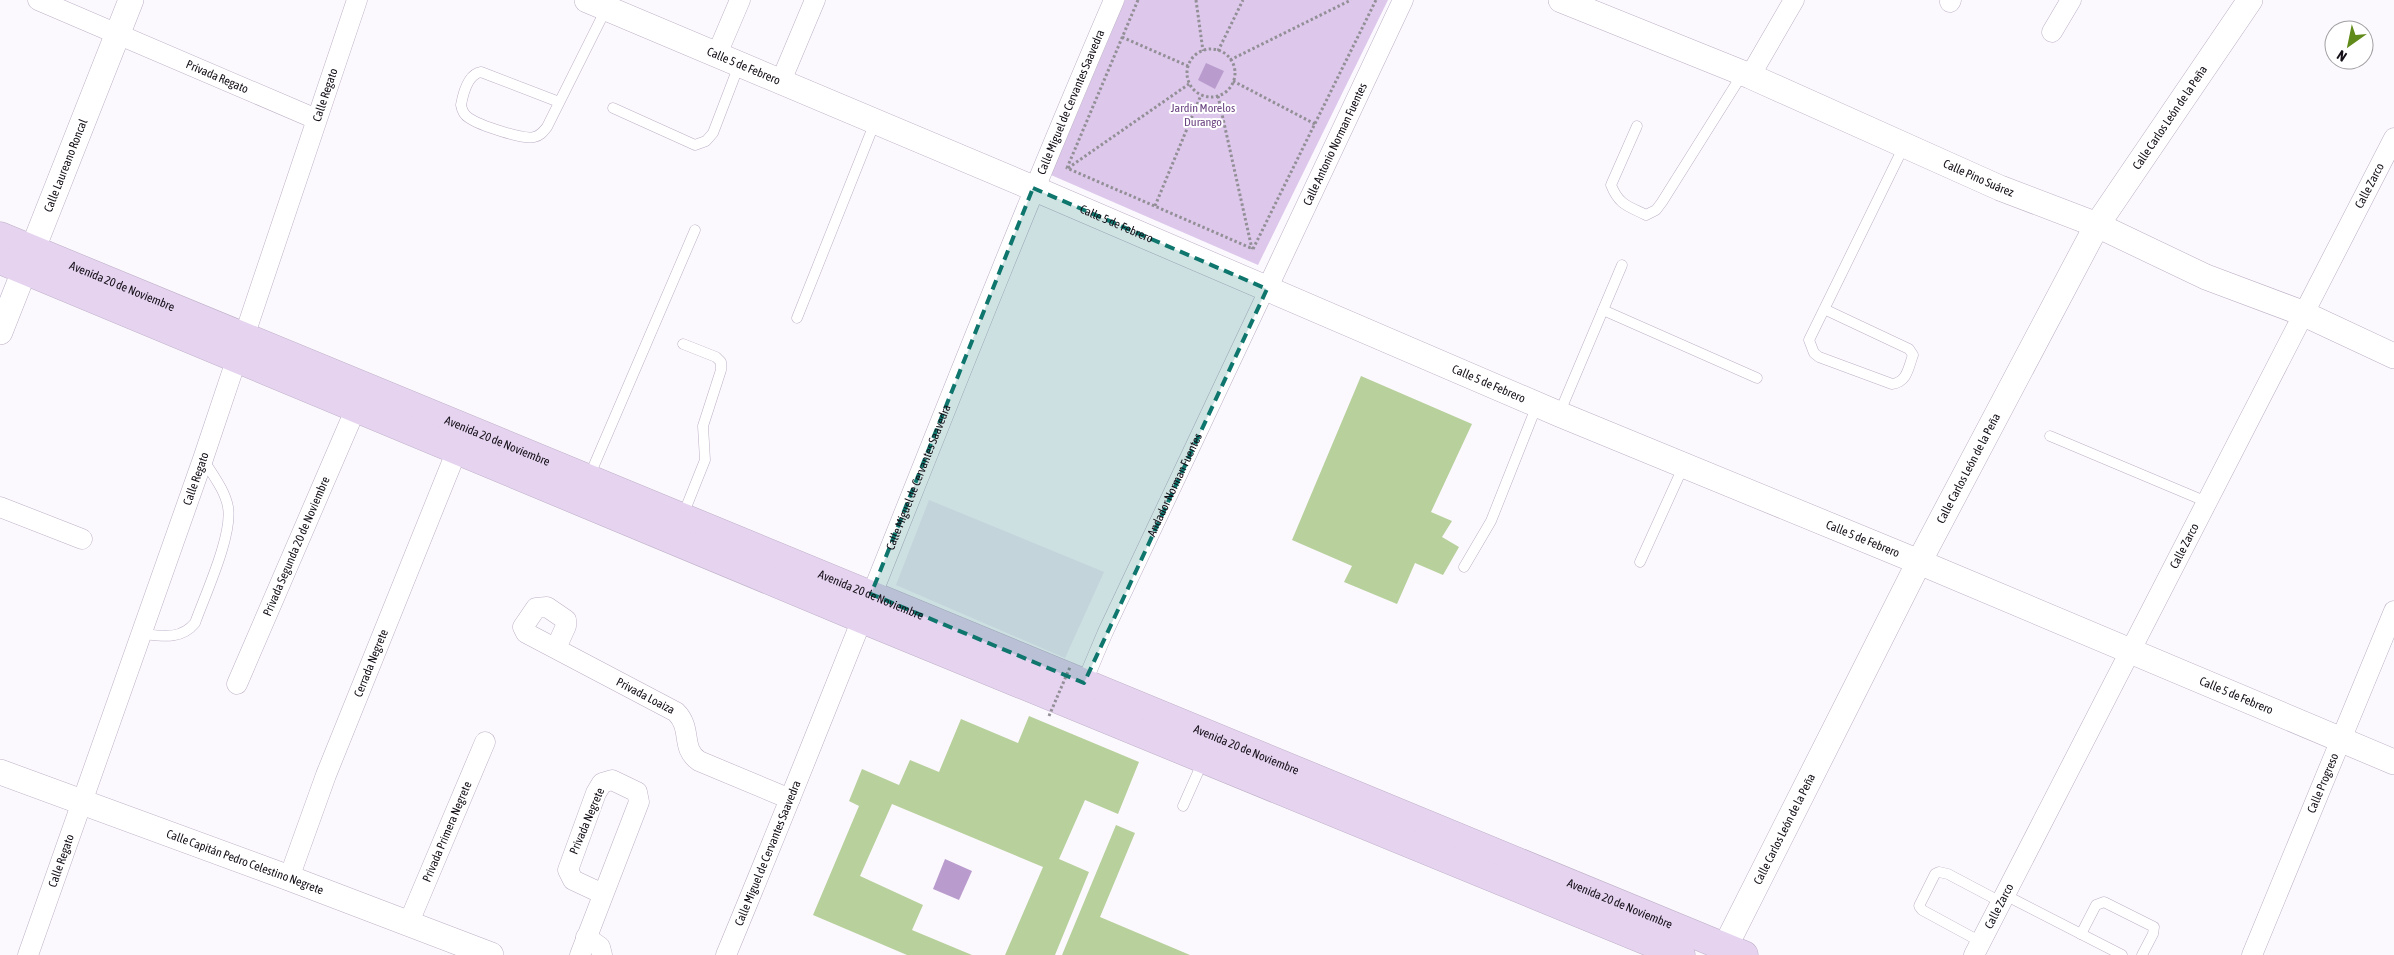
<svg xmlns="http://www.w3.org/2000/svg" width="2394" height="955" font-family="'Asap Condensed',sans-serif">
<rect width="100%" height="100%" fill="#fcf9fe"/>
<path fill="#f1ebf6" d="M929 500 1104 572 1065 658 896 585Z"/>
<path fill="#ddc8ec" d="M1125 0H1388L1258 265 1051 175Z"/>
<g fill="#b99ccd">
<path d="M1206 63 1224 71 1215 89 1198 80Z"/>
<path d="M945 859 972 871 959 900 933 889Z"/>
</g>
<g fill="#b7d09c">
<path d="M1361 376 1472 424 1431 512 1452 521 1442 537 1459 547 1443 575 1415 563 1397 604 1344 582 1352 566 1292 540Z"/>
<path d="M1029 716 1139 762 1118 814 1085 800 1059 859 1089 872 1055 955H1005L1043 867 892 804 860 876 923 905 912 930 972 955H907L813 915 859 806 849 801 862 769 899 785 910 760 939 772 961 719 1018 743Z"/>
<path d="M1116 825 1135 833 1100 917 1190 955H1062Z"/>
</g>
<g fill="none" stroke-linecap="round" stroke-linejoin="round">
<defs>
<g id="service">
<path d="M559 102 481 72C468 74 463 94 461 105 462 111 464 115 469 118 479 125 523 140 534 137 540 136 543 132 547 127L606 9"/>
<path d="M613 108 695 145 706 141 713 133 739 65"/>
<path d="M1637 126 1611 185C1619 205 1628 206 1646 215L1656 210 1662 202 1743 73"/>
<path d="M1824 309 1909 349 1913 355C1908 369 1907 382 1892 384L1819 357 1814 353 1809 340 1904 146"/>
<path d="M1603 310 1757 378"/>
<path d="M797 318 875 122"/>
<path d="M1559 414 1622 265"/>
<path d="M2050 436 2207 502"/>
<path d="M589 477 695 230"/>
<path d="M683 515 705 460 703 426 721 370V362L716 357 683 344"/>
<path d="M1640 562 1684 465"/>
<path d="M1464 567 1491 521 1537 405"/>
<path d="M142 634C162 636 181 640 195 623 205 595 233 535 228 507 225 490 212 474 203 459"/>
<path d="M1183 806 1203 761"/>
<path d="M2005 895 2122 955"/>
<path d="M2081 934 2096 905 2104 902 2154 927 2153 934 2142 955"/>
<path d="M1981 942 1922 910 1919 906 1935 874 1939 872 1948 874 2001 902"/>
</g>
<g id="pedestrian">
<path id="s1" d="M1084 683 1105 633 1267 289"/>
</g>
<g id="minor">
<path id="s2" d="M38 0 316 119"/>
<path d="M1950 2 1951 0"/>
<path d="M2052 32 2071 0"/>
<path d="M717 54 740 0"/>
<path d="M1750 76 1794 0"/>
<path d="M781 81 815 0"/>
<path id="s3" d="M1267 289 1403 0"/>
<path d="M0 507 82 539"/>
<path id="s4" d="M556 648 566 626V620L547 607 536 608 523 627 526 633 676 712C693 729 680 748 699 761L790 799"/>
<path id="s5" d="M237 684 356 408"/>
<path id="s6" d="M289 878 326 775 457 450"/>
<path id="s7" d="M409 922 485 742"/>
<path d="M586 937 600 947 602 955"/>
<path id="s8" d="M28 955 203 459 357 0"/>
<path d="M580 955 639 802 637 792 612 780 602 783 596 793 568 870 573 880 603 894"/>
<path id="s9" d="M726 955C858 638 978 316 1114 0"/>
<path id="s10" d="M1974 955 2394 138"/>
<path id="s11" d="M2252 955 2394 611"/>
</g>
<g id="tertiary">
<path id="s12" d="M587 0 1033 188 1559 414 1919 562 2394 762"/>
<path id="s13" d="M1561 0 1750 76 2000 188 2097 225 2206 277 2302 313 2394 356"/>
<path id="s14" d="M0 332 131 0"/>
<path id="s15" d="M0 772 289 878 491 955"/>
<path id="s16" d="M1721 955 1919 562 2097 225 2250 0"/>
</g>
<g id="secondary">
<path id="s17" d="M0 236 1744 955"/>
<path d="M0 260 862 619 1681 955"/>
</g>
</defs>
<use href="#service" stroke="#bdb0c6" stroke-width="11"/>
<use href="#pedestrian" stroke="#bdb0c6" stroke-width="16"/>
<use href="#minor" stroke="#bdb0c6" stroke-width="21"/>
<use href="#tertiary" stroke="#bdb0c6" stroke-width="26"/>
<use href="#secondary" stroke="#bdb0c6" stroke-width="29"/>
<g stroke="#938f96" stroke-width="3" stroke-dasharray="2.5 2.5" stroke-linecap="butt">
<path d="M1138 0 1067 168 1253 249"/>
<path d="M1196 0 1203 51"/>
<path d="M1122 37 1188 66"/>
<circle cx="1211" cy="73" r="24"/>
<path d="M1218 51 1243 0"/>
<path d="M1230 60 1351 0"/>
<path d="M1233 81 1315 124"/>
<path d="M1218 96 1252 249"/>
<path d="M1068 168 1189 84"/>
<path d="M1155 206 1201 95"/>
<path d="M1253 249 1376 0"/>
</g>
<use href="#service" stroke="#fff" stroke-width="10"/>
<use href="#pedestrian" stroke="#fff" stroke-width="15"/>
<use href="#minor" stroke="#fff" stroke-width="20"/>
<use href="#tertiary" stroke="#fff" stroke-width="25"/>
<use href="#secondary" stroke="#e5d3f0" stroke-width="28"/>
<path stroke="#938f96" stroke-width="3" stroke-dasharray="2.5 2.5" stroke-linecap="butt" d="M1049 716 1070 667"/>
</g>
<path fill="#0f766e" fill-opacity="0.2" stroke="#0f766e" stroke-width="4" stroke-dasharray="10 6" stroke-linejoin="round" d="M1033 188 1267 289 1084 683 871 594Z"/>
<g text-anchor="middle" stroke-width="4" stroke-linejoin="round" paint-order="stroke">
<g font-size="12" fill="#140f17" stroke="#fff">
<text dy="4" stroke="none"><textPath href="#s12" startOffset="170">Calle 5 de Febrero</textPath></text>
<text dy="4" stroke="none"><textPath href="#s2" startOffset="195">Privada Regato</textPath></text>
<text dy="4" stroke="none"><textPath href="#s8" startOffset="910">Calle Regato</textPath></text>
<text dy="4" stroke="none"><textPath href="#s9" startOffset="920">Calle Miguel de Cervantes Saavedra</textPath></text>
<text dy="4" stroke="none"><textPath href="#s16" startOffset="951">Calle Carlos León de la Peña</textPath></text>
<text dy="4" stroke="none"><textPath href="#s3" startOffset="160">Calle Antonio Norman Fuentes</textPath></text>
<text dy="4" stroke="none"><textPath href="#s14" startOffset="179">Calle Laureano Roncal</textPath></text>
<text dy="4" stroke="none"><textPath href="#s13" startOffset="454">Calle Pino Suárez</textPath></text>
<text dy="4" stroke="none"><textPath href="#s10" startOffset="865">Calle Zarco</textPath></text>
<text dy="4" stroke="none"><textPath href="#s12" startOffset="575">Calle 5 de Febrero</textPath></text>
<text dy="4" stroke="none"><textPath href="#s17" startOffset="132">Avenida 20 de Noviembre</textPath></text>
<text dy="4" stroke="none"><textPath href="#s12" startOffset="980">Calle 5 de Febrero</textPath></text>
<text dy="4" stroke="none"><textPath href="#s17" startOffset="538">Avenida 20 de Noviembre</textPath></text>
<text dy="4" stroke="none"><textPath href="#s16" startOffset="546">Calle Carlos León de la Peña</textPath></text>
<text dy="4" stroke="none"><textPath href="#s9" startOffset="515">Calle Miguel de Cervantes Saavedra</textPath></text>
<text dy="4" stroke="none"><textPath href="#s8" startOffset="505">Calle Regato</textPath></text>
<text dy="4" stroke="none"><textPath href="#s1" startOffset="218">Andador Norman Fuentes</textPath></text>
<text dy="4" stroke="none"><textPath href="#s12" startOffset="1385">Calle 5 de Febrero</textPath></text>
<text dy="4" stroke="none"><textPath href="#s5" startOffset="150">Privada Segunda 20 de Noviembre</textPath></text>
<text dy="4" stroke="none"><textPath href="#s10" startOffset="460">Calle Zarco</textPath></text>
<text dy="4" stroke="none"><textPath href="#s17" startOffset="942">Avenida 20 de Noviembre</textPath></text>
<text dy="4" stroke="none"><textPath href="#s6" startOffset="230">Cerrada Negrete</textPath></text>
<text dy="4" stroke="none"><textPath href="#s4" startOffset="229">Privada Loaiza</textPath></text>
<text dy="4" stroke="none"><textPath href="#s12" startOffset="1790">Calle 5 de Febrero</textPath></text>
<text dy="4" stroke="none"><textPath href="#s17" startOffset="1348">Avenida 20 de Noviembre</textPath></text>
<text dy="4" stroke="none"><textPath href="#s11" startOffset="186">Calle Progreso</textPath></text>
<text transform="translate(587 821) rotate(-67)" y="4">Privada Negrete</text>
<text dy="4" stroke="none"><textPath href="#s16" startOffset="141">Calle Carlos León de la Peña</textPath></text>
<text dy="4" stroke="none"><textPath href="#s7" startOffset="98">Privada Primera Negrete</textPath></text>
<text dy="4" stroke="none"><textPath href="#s9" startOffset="110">Calle Miguel de Cervantes Saavedra</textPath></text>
<text dy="4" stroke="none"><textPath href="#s8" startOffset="100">Calle Regato</textPath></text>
<text dy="4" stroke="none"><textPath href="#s15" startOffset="261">Calle Capitán Pedro Celestino Negrete</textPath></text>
<text dy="4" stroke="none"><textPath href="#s17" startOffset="1752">Avenida 20 de Noviembre</textPath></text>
<text dy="4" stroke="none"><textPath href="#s10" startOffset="55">Calle Zarco</textPath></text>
</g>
<g font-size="12" fill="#6b4482" stroke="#fff">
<text x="1203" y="112">Jardín Morelos<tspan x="1203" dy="14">Durango</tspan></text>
</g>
</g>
<g transform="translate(2349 45) rotate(213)"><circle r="24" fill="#ffffff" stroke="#a19fa2"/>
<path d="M0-4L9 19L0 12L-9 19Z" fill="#608a19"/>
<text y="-8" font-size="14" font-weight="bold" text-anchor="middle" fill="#140f17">N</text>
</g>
</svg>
